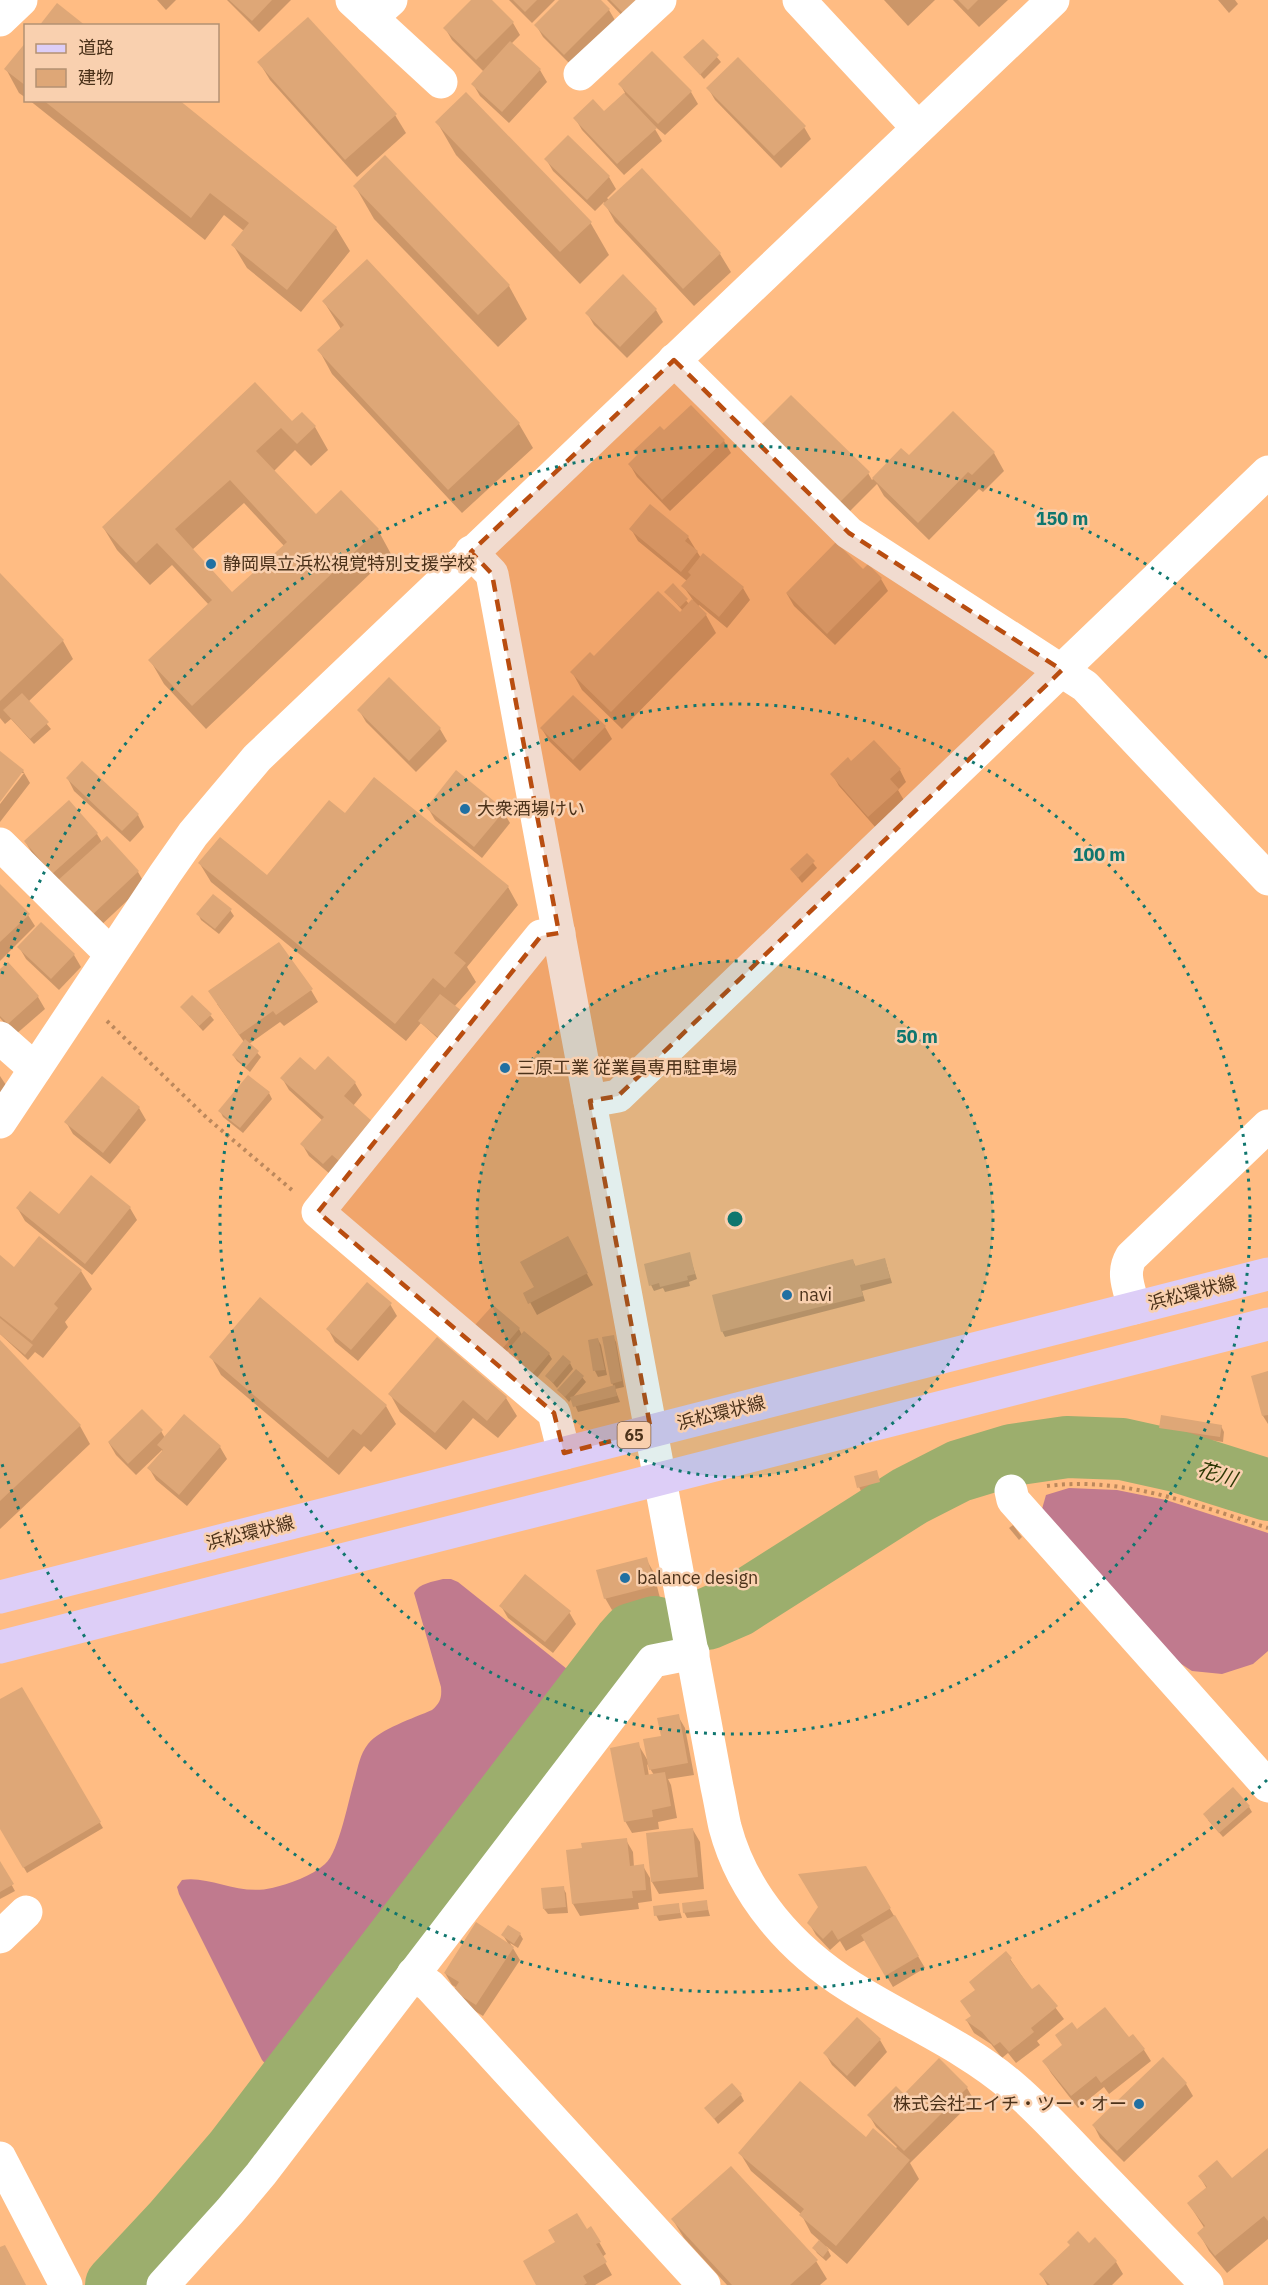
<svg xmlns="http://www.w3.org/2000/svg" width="1268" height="2285" font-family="'IBM Plex Sans','Noto Sans JP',sans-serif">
<rect width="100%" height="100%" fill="#ffbc83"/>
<g fill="#c07a8e">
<path d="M1069 1488 1117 1490 1166 1500 1268 1533V1651L1253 1664 1222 1674 1192 1671 1169 1656 1042 1509 1046 1495Z"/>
<path d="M443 1579H451L458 1582 567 1669C573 1676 573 1681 570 1690L284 2063 277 2067H268L262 2060 179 1894 177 1887 182 1880C209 1875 238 1896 272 1888 289 1884 312 1876 325 1864 339 1852 349 1797 355 1778 358 1767 360 1754 368 1744 380 1729 414 1718 432 1710 440 1703 442 1698 441 1687L414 1593C419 1583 433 1582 443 1579Z"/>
</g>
<g fill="#0003" fill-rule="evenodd">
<path d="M157 0H176L166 10Z"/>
<path d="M227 0H291L259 32Z"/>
<path d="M473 0H490L513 23 520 35 511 44 540 70 547 82 509 123 480 96 473 84 484 72 452 40 445 28Z"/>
<path d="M509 0H555L532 23Z"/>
<path d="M561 0H599L609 10 616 22 572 66 543 37 536 25Z"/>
<path d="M607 0H658L631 25Z"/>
<path d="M884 0H935L908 26Z"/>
<path d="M953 0H1008L979 27Z"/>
<path d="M1218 0H1235L1238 4 1229 13Z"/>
<path d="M703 41 721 62 704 79 685 57Z"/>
<path d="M26 44V98L19 93 6 69Z"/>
<path d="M259 62 395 115 406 133 357 177 270 80Z"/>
<path d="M620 84 691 92 698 104 665 135 652 124 662 141 624 175 582 130 575 118 604 113 625 93Z"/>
<path d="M708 88 804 127 811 139 781 168 715 100Z"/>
<path d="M29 100H177L336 228 350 251 301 312 247 268 233 245 244 231 224 215 205 240Z"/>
<path d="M437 122 590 222 609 255 580 284 456 155Z"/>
<path d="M568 137 609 177 616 189 607 198 609 200 642 170 720 254 731 272 694 306 615 222 604 202 595 211 553 171 546 159Z"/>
<path d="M355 186 509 286 527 319 498 347 374 219Z"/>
<path d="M367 261 519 424 533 448 462 513 332 374 319 350 341 329 324 302Z"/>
<path d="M656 310 663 322 627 358 594 325 587 313Z"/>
<path d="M255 384 292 423 315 427 328 450 311 466 295 450 274 471 316 516 378 530 391 554 206 729 164 684 150 660 209 605 172 565 150 585 117 550 103 527ZM244 503 285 547 232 594 192 550Z"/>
<path d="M763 425 868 473 872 480 901 450 909 458 994 453 1004 471 983 492 979 489 929 540 884 496 877 484 848 513Z"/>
<path d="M664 432 724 441 731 453 670 511 637 477 630 465Z"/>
<path d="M631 529 688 537 701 558 743 588 750 600 727 628 699 605 698 607 706 615 716 633 622 729 582 690 572 672 594 658 680 614 683 611 666 592 673 585 689 604 693 600 683 586 687 581 638 541Z"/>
<path d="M863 571 881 579 888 591 835 645 794 606 787 594Z"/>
<path d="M0 575 63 641 73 659 28 702 51 729 34 744 11 719 5 724 0 718Z"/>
<path d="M389 679 440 729 447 741 416 772 366 722 359 710Z"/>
<path d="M605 727 612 739 580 771 549 741 542 729Z"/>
<path d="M874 742 900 770 906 782 898 790 905 802 876 828 839 786 832 774 851 763Z"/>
<path d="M0 753 23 771 30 783 0 822V804L24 773H20L0 799Z"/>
<path d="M68 779 138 815 144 827 130 842 74 791Z"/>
<path d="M428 808 503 811 510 823 482 858 435 820Z"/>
<path d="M345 815 508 887 518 905 467 967 476 982 454 1007 443 1043 421 1023 406 1041 211 882 200 864 268 877Z"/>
<path d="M97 834 102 842 107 838 138 872 145 884 97 929 32 853 25 841Z"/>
<path d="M807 855 817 868 802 883 792 870Z"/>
<path d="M0 886 28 915 35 926 0 961Z"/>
<path d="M230 910 234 916 219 934 201 920 198 914Z"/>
<path d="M41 924 74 955 81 967 59 990 26 959 19 947Z"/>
<path d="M0 971 38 997 45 1009 15 1035 0 1018Z"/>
<path d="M311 990 318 1002 284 1026 280 1022 249 1044 261 1057 250 1072 237 1061 233 1055 244 1042 217 1004Z"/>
<path d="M182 1008 210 1015 214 1020 203 1031Z"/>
<path d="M315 1072 355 1083 362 1095 353 1106 373 1124 331 1175 309 1156 302 1144 323 1121 289 1090 282 1078Z"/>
<path d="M0 1076 10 1091 0 1101Z"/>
<path d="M269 1093 272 1099 243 1133 223 1117 220 1111Z"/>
<path d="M139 1108 146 1120 110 1164 73 1134 66 1122Z"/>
<path d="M130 1208 137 1220 92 1275 25 1221 18 1209 59 1217Z"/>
<path d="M40 1238 81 1271 92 1289 65 1322 68 1327 43 1358 35 1352 28 1360 0 1334V1257L14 1269Z"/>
<path d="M574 1250 593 1285 537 1315 525 1293 536 1288Z"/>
<path d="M689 1254 697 1279 689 1282 690 1286 665 1292 663 1288 654 1291 651 1285Z"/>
<path d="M885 1260 892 1283 862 1291 865 1301 725 1337 722 1331 853 1261 856 1267Z"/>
<path d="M390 1304 397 1316 358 1361 335 1342 328 1329Z"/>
<path d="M519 1329 522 1335 549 1354 552 1359 536 1379 480 1331Z"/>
<path d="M613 1337 616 1342 624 1387 615 1389 620 1402 578 1412 572 1398 569 1402 559 1390 582 1377 586 1382 573 1397 614 1387 612 1383Z"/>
<path d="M598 1340 601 1345 607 1375 598 1377 595 1371 589 1341Z"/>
<path d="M0 1342 80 1426 90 1444 0 1529Z"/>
<path d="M211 1357 386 1406 396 1424 371 1452 364 1446 339 1475 221 1375Z"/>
<path d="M570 1363 573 1369 557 1388 547 1376Z"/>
<path d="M1268 1373V1424L1263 1416Z"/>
<path d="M390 1394 506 1398 517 1416 498 1438 473 1418 446 1450 400 1412Z"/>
<path d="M1221 1426 1224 1432 1223 1442 1164 1433 1160 1428Z"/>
<path d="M161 1431 165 1438 220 1447 227 1459 187 1506 156 1480 149 1468 163 1452 162 1450 136 1475 116 1455 109 1443Z"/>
<path d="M876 1471 882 1487 862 1493 859 1487Z"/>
<path d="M1013 1525 1022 1537 1019 1540 1009 1528Z"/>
<path d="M646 1559 653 1571 660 1598 612 1610 605 1598Z"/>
<path d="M501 1606 569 1612 576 1624 553 1653 508 1618Z"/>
<path d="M21 1689 103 1828 27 1873 0 1826V1701Z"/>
<path d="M678 1716 685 1728 694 1775 668 1779 671 1785 677 1818 658 1822 659 1829 632 1833 625 1821 638 1744 648 1761ZM647 1764 654 1775 649 1776Z"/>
<path d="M1249 1807 1252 1812 1223 1837 1208 1820Z"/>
<path d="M693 1830 700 1842 704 1889 659 1894 652 1882Z"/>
<path d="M626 1840 633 1852 634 1867 643 1866 650 1878 652 1901 638 1903 639 1909 580 1916 573 1904Z"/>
<path d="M0 1864 15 1891 0 1899Z"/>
<path d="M865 1867 925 1968 893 1987 865 1940 846 1951 840 1941 830 1950 816 1935 809 1923Z"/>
<path d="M563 1888 566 1893 568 1913 548 1914 544 1909Z"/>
<path d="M706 1902 710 1916 687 1918 684 1912Z"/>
<path d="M678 1905 682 1918 659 1921 656 1915Z"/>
<path d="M520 1934 523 1939 518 1948 510 1943 520 1960 483 2016 462 2003 457 1988 452 1985 445 1973 509 1945 503 1935Z"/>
<path d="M1006 1953 1032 1991 1039 1986 1064 2019 1037 2041 1040 2045 1016 2063 1008 2053 1002 2058 991 2044 974 2033 967 2021 972 2017 962 2002 976 1991Z"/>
<path d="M1077 2031 1129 2039 1144 2050 1151 2061 1109 2094 1104 2087 1078 2108 1051 2073 1044 2061 1063 2046Z"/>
<path d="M880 2040 887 2052 855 2087 832 2065 825 2053Z"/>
<path d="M1163 2060 1186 2084 1193 2096 1124 2162 1100 2138 1094 2126Z"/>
<path d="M967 2088 974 2100 910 2163 919 2179 847 2264 826 2246 831 2256 826 2261 817 2253 814 2248 820 2241 811 2233 801 2214 751 2171 740 2153 866 2139 895 2149 897 2147 876 2127 869 2115 904 2096Z"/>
<path d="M741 2095 744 2101 718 2124 706 2108Z"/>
<path d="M1268 2150V2239L1227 2273 1209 2251 1199 2233 1205 2229 1189 2204 1207 2189 1200 2177 1232 2180Z"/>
<path d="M673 2220 816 2261 827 2279 820 2285H727L684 2238Z"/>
<path d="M591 2228 606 2254 602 2257 612 2275 595 2285H538Z"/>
<path d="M1095 2239 1116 2262 1123 2274 1112 2285H1047L1041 2274 1071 2246 1089 2245Z"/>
</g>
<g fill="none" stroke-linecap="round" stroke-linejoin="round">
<g stroke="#9cae6d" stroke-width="62">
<path d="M707 1619 737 1606 910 1496 959 1471 1012 1455 1067 1447 1122 1449 1176 1461 1268 1490"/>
<path d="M116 2285 173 2224 234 2153 624 1643 632 1634 655 1627"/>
</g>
</g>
<g fill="#dea777" fill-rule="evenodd">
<path d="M229 0H272L252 21Z"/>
<path d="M471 0H492L514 22 476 60 443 28Z"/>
<path d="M513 0H537L525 12Z"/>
<path d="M559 0H601L610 9 564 55 534 25Z"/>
<path d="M610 0H639L624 14Z"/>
<path d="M958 0H978L968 10Z"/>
<path d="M57 3 86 26H39Z"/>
<path d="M308 17 397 114 345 160 257 62Z"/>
<path d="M703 39 719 55 700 75 683 57Z"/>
<path d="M510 41 541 69 502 112 471 84Z"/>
<path d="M26 42V86L4 69Z"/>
<path d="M652 51 692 91 658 124 618 84Z"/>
<path d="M738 57 806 126 774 156 706 88Z"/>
<path d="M466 92 592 222 560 252 435 122Z"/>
<path d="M624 93 657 128 617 164 573 118 593 99 604 111Z"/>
<path d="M43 100H179L337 227 287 290 231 245 249 223 210 193 191 218Z"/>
<path d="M568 135 610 176 587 200 544 159Z"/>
<path d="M385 155 510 285 478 315 353 186Z"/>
<path d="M642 168 721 253 683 289 603 204Z"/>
<path d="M367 259 520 423 448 490 317 350 344 325 322 301Z"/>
<path d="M623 274 657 309 620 347 585 313Z"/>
<path d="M255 382 292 421 302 412 316 426 297 444 281 428 256 451 316 514 341 490 379 529 192 706 148 660 212 600 157 543 136 563 102 527ZM230 480 287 542 232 592 175 529Z"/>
<path d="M791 395 870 472 840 502 761 425Z"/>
<path d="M691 405 725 440 662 500 628 464 637 455 633 451 660 426 664 430Z"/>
<path d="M953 411 995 452 972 475 968 472 918 523 872 478 901 448 909 455Z"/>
<path d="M650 504 689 536 685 541 698 551 681 572 629 529Z"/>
<path d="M836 542 863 569 868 564 882 578 827 634 786 593Z"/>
<path d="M703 553 744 587 719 617 681 586 691 575 688 572Z"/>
<path d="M0 573 64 640 0 701Z"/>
<path d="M673 583 688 599 680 607 664 592Z"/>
<path d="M658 591 680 612 692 599 707 614 611 712 570 672 590 652 594 656Z"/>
<path d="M389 677 441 728 409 761 357 710Z"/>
<path d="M22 693 49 722 30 739 3 710Z"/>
<path d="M573 695 606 726 573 760 540 728Z"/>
<path d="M874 740 901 769 890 779 899 789 868 817 830 774 848 757 851 761Z"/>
<path d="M0 751 24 770 0 802Z"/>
<path d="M82 761 139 814 122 831 66 778Z"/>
<path d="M456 770 505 810 474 847 426 808Z"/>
<path d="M374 777 509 886 454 953 466 963 445 988 433 978 395 1024 198 863 220 837 267 875 329 800 345 813Z"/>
<path d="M69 800 98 833 52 874 24 841Z"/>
<path d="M107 836 139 871 89 918 56 882Z"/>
<path d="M807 853 815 861 798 878 790 869Z"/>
<path d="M0 884 30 914 0 942Z"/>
<path d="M213 894 232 909 215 929 196 914Z"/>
<path d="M41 922 75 954 51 979 17 947Z"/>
<path d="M279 942 313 989 276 1015 273 1011 239 1035 208 991Z"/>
<path d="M8 962 39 996 8 1024 0 1016V969Z"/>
<path d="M440 994 462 1011 439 1038 418 1021Z"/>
<path d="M192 995 212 1014 199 1026 180 1007Z"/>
<path d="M245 1039 259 1051 246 1067 232 1055Z"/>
<path d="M328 1056 356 1082 344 1096 374 1123 339 1161 332 1155 323 1164 300 1144 324 1117 280 1078 300 1057 315 1070Z"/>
<path d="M248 1075 270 1092 240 1128 218 1111Z"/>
<path d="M102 1076 140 1107 103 1153 64 1122Z"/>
<path d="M91 1175 131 1207 85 1264 16 1208 30 1191 59 1214Z"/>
<path d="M39 1236 82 1270 54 1304 58 1308 32 1341 0 1316V1255L14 1267Z"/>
<path d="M568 1236 588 1273 528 1304 523 1293 534 1287 520 1262Z"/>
<path d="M690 1252 695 1274 687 1276 688 1280 660 1287 659 1283 649 1286 644 1264Z"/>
<path d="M885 1258 890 1278 860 1285 863 1296 721 1332 712 1295 853 1259 855 1266Z"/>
<path d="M367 1282 392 1303 351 1350 326 1329Z"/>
<path d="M260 1297 387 1405 361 1435 353 1429 328 1458 209 1357Z"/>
<path d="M493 1305 520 1328 502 1349 475 1325Z"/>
<path d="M0 1318 33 1345 25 1355 0 1334Z"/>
<path d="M524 1331 550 1353 532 1374 506 1352Z"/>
<path d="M614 1335 622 1381 611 1384 602 1337Z"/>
<path d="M437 1337 507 1397 487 1421 463 1400 435 1433 388 1394Z"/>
<path d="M598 1338 605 1370 593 1371 588 1340Z"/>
<path d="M0 1340 81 1425 0 1501Z"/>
<path d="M563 1355 571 1362 553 1383 545 1376Z"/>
<path d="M576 1369 584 1376 565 1397 557 1390Z"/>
<path d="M1268 1371V1415L1262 1416 1251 1376Z"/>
<path d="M615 1385 617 1396 573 1407 570 1397Z"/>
<path d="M142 1409 163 1430 128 1464 108 1442Z"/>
<path d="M184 1414 221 1446 179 1495 147 1468 163 1450 157 1445Z"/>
<path d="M1161 1415 1222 1425 1220 1437 1159 1428Z"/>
<path d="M877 1470 880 1482 857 1488 854 1476Z"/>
<path d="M647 1557 655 1586 604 1599 596 1570Z"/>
<path d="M525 1574 571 1611 545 1642 499 1606Z"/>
<path d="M22 1687 101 1822 23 1868 0 1829V1699Z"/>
<path d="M679 1714 688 1763 649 1770 643 1739 661 1736 657 1718Z"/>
<path d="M639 1742 645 1775 665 1772 671 1806 652 1810 653 1817 624 1822 610 1748Z"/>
<path d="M1233 1787 1250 1806 1219 1833 1203 1814Z"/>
<path d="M693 1828 698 1877 651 1882 646 1833Z"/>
<path d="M627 1838 630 1866 644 1864 646 1890 632 1891 633 1898 572 1904 566 1850 582 1848 581 1843Z"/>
<path d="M0 1861 14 1884 0 1892Z"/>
<path d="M866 1866 891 1908 838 1940 832 1930 823 1939 807 1923 818 1907 798 1874Z"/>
<path d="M564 1886 566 1907 543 1909 541 1888Z"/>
<path d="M707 1900 708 1910 683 1913 682 1903Z"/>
<path d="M679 1903 680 1913 654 1916 653 1906Z"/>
<path d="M895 1915 919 1956 885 1976 861 1935Z"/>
<path d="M476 1922 514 1947 476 2005 453 1991 459 1982 444 1973Z"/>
<path d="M508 1925 521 1933 514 1944 501 1935Z"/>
<path d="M1006 1951 1012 1958 1010 1960 1032 1989 1039 1984 1058 2006 1031 2028 1034 2032 1009 2052 1000 2042 994 2046 982 2032 965 2020 971 2016 960 2001 975 1990 969 1982Z"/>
<path d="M1105 2007 1129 2037 1133 2034 1145 2049 1101 2083 1096 2076 1071 2096 1042 2061 1062 2045 1055 2035 1072 2022 1077 2029Z"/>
<path d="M857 2017 881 2039 847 2076 823 2053Z"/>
<path d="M1163 2057 1187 2083 1117 2151 1092 2125Z"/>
<path d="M939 2058 968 2087 904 2151 867 2115 896 2086 904 2094Z"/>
<path d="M800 2081 866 2137 873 2128 910 2160 836 2246 799 2215 804 2209 738 2153Z"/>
<path d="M732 2083 742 2094 714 2119 704 2108Z"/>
<path d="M1268 2148V2221L1264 2216 1215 2256 1197 2233 1205 2226 1187 2203 1207 2187 1198 2176 1217 2160 1232 2178Z"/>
<path d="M731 2166 818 2260 790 2285H732L671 2219Z"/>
<path d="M577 2213 587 2229 591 2226 601 2242 596 2244 607 2262 583 2276 587 2283 584 2285H536L523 2261 555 2242 548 2230Z"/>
<path d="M1078 2231 1089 2243 1095 2237 1117 2261 1093 2285H1050L1039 2274 1070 2245 1067 2242Z"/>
<path d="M819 2240 829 2249 823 2257 812 2248Z"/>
<path d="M5 2245 26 2285H0V2247Z"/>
</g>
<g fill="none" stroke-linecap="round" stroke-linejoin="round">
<g stroke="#bc885c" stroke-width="4" stroke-dasharray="3 4.5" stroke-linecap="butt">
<path d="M107 1021 207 1118 292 1190"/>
<path d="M1047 1486C1124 1476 1196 1505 1268 1528"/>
</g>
<g stroke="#fff" stroke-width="33">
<path d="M352 0 441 82"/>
<path d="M799 0 918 128"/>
<path d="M371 18 391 0"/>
<path d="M0 20 21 0"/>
<path d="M580 74 660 0"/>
<path d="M674 360 849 533 1085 686 1268 879"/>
<path d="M471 552 492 574 717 1787C720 1800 722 1814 725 1827 743 1895 792 1950 851 1987 905 2021 964 2045 1013 2087 1041 2111 1065 2138 1090 2164 1129 2204 1168 2245 1207 2285"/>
<path d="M0 844 111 954"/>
<path d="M559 933 541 936 318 1212 554 1413 564 1453"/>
<path d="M0 1038 35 1069"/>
<path d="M590 1101 618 1096 1268 472"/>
<path d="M0 1122 165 874 193 834 257 758 1053 0"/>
<path d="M1134 1308C1130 1290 1121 1274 1131 1257L1268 1126"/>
<path d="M1011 1491 1013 1500 1268 1786"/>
<path d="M0 1937 26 1912"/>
<path d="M413 1974 430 1986 704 2285"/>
<path d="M0 2158 66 2285"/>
<path d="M163 2285 230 2211 261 2174 653 1661 693 1653"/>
</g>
<g stroke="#ddcef7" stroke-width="33">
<path d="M0 1597 1268 1274"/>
<path d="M0 1647 1268 1324"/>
</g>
</g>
<path fill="#b94d10" fill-opacity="0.2" stroke="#b94d10" stroke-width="4.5" stroke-dasharray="12 8" stroke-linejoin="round" d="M674 360 849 533 1062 670 618 1096 590 1101 651 1431 564 1453 554 1413 318 1212 541 936 559 933 492 574 471 552Z"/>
<circle cx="735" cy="1219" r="258" fill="#0f766e" fill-opacity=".12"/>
<g fill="none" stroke="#0f766e" stroke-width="3" stroke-dasharray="3 6">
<circle cx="735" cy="1219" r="258"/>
<circle cx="735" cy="1219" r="515"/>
<path d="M1267 1780A773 773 0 0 1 2 1464M2 974A773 773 0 0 1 1267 658"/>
</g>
<g fill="#2170a2" stroke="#f9d0af" stroke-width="2">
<circle cx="211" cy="564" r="6"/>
<circle cx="465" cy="809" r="6"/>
<circle cx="505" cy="1068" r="6"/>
<circle cx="787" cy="1295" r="6"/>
<circle cx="625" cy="1578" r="6"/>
<circle cx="1139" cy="2104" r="6"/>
</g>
<g text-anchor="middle" stroke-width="5" stroke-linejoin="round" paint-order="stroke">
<rect fill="#f9d0af" stroke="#806147" stroke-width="1.5" x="617.5" y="1422" width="33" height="26" rx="4.5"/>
<g font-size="16" font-weight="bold" fill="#4c321a">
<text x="634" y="1441">65</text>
</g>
<g font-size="18" fill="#4c321a" stroke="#f9d0af" text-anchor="start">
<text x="223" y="570">静岡県立浜松視覚特別支援学校</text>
<text x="477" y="815">大衆酒場けい</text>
<text x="517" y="1074">三原工業 従業員専用駐車場</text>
<text x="799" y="1301">navi</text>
<text x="637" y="1584">balance design</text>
<text x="1127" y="2110" text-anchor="end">株式会社エイチ・ツー・オー</text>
</g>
<g font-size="18" fill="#4c321a" stroke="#f9d0af">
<text transform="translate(1192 1293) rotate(-14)" y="6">浜松環状線</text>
<text transform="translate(721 1413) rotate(-14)" y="6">浜松環状線</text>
<text transform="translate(250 1533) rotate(-14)" y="6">浜松環状線</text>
</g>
<g font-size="20" font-style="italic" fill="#2d3805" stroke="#f9d0af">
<text transform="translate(1217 1474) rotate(17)" y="7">花川</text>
</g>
</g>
<circle cx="735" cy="1219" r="9" fill="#0f766e" stroke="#f9d0af" stroke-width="3"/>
<g font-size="18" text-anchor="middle" font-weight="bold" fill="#0f766e" stroke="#f9d0af" stroke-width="5" stroke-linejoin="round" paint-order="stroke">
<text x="1062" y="525">150 m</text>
<text x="1099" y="861">100 m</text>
<text x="917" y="1043">50 m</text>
</g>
<rect x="24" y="24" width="195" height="78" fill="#f9d0af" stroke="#b49173" stroke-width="1.5"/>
<rect x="36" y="44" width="30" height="9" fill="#ddcef7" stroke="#b49173" stroke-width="1.5"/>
<text x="78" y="54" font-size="18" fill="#4c321a">道路</text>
<rect x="36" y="69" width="30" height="18" fill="#dea777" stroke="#b49173" stroke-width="1.5"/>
<text x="78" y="84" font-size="18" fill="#4c321a">建物</text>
</svg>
